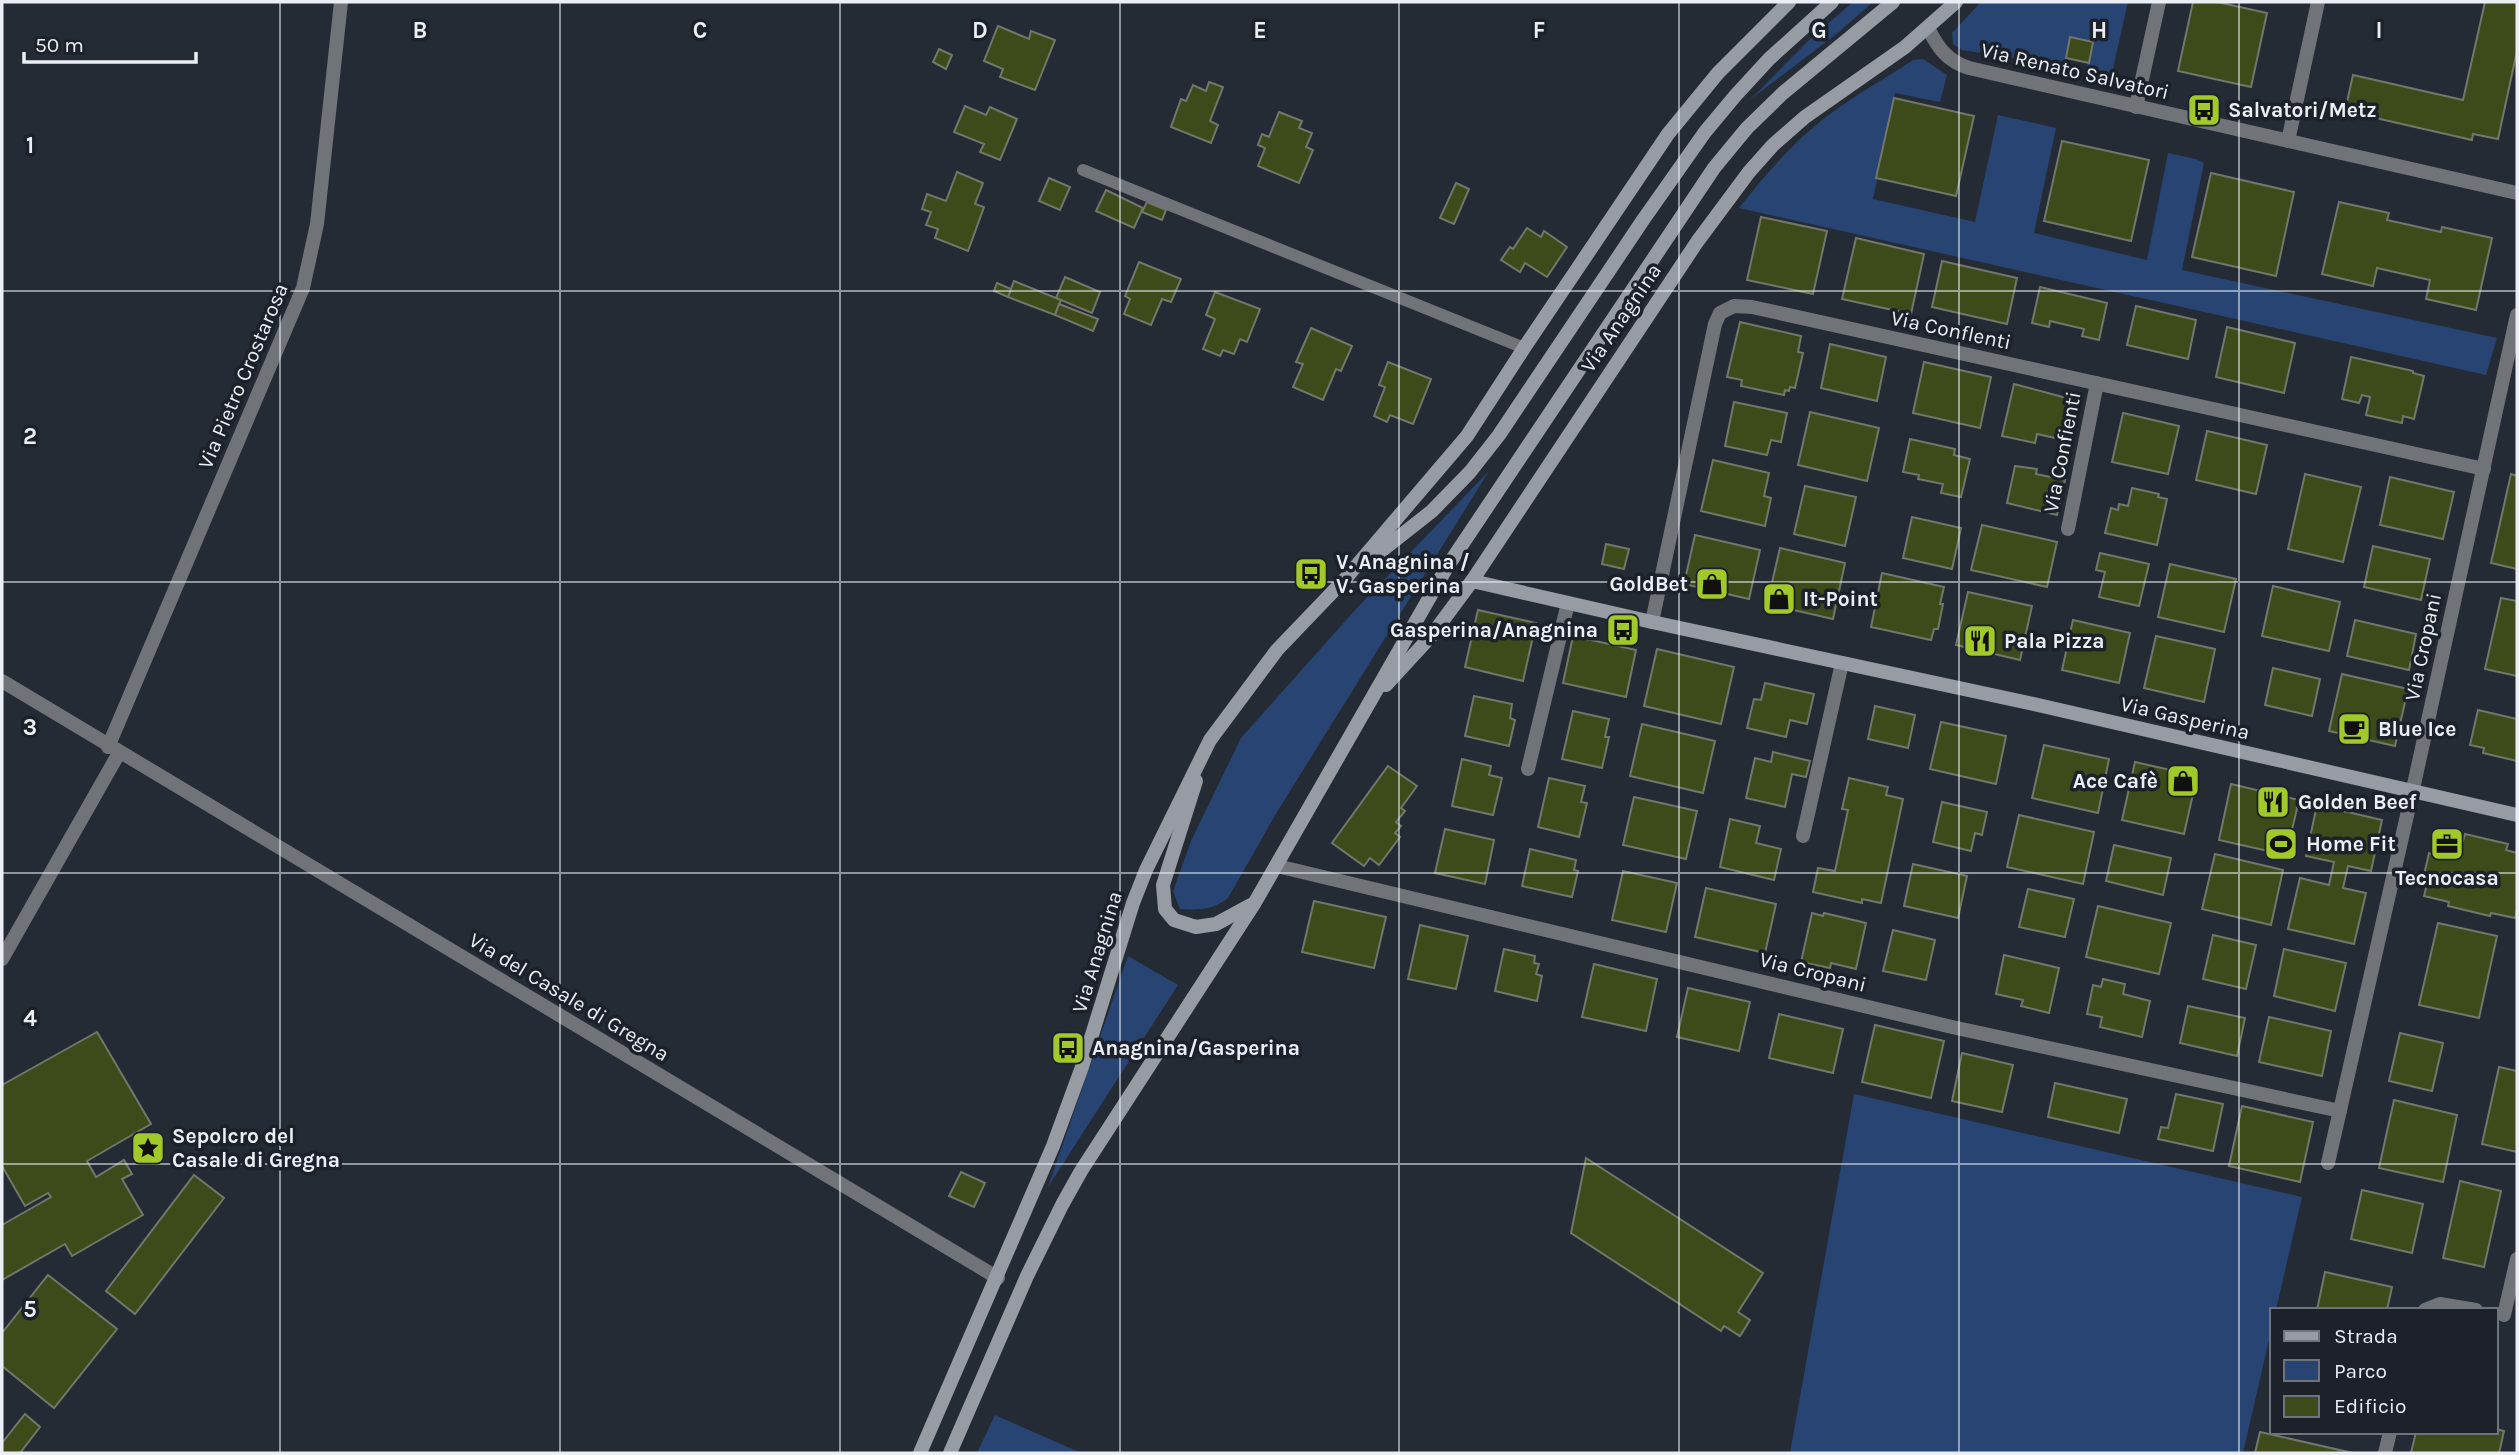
<svg xmlns="http://www.w3.org/2000/svg" width="2519" height="1455" font-family="Karla,sans-serif">
<rect width="100%" height="100%" fill="#252b34"/>
<g fill="#274473">
<path d="M1853 2H1873L1839 32 1751 99 1811 38Z"/>
<path d="M1981 2H2128L2112 73 2106 77 2085 73 2093 43 2070 38 2064 66 1962 50 1953 44 1952 33Z"/>
<path d="M1923 59 1947 75 1940 102 1895 93 1873 199 1975 222 1998 115 2056 128 2034 233 2147 260 2168 153 2196 159 2204 163 2182 270 2497 338 2486 375 1739 208C1766 174 1795 140 1830 114 1857 94 1886 78 1913 60Z"/>
<path d="M1489 471 1277 812 1228 898C1213 910 1199 910 1180 909L1173 891 1191 841 1241 738 1356 609Z"/>
<path d="M1128 956 1178 985 1048 1187Z"/>
<path d="M1854 1094 2302 1197 2276 1310H2272V1327L2243 1453H1790Z"/>
<path d="M995 1415 1081 1453H977Z"/>
</g>
<g fill="#3c4b19" stroke="#72766b" stroke-width="2">
<path d="M2193 2H2217L2267 13 2251 87 2178 71Z"/>
<path d="M2485 2H2517V51L2498 139 2473 134 2472 140 2345 111 2353 75 2463 100Z"/>
<path d="M998 26 1029 39 1031 31 1055 40 1035 90 1000 77 1003 69 984 61Z"/>
<path d="M2070 37 2093 42 2089 63 2066 58Z"/>
<path d="M939 49 952 55 946 69 933 62Z"/>
<path d="M1209 82 1223 87 1210 121 1218 125 1211 143 1171 127 1181 99 1186 101 1193 85 1206 91Z"/>
<path d="M1894 98 1974 116 1956 196 1876 178Z"/>
<path d="M965 106 986 115 990 107 1017 119 1000 160 980 152 984 144 954 132Z"/>
<path d="M1279 112 1302 121 1299 128 1312 133 1306 147 1313 150 1299 183 1258 166 1265 148 1258 145 1262 134 1269 137Z"/>
<path d="M2062 141 2149 160 2131 241 2044 221Z"/>
<path d="M957 172 983 183 975 204 984 207 968 251 935 238 938 229 926 225 931 212 922 209 927 194 946 201Z"/>
<path d="M2211 173 2294 192 2276 276 2192 257Z"/>
<path d="M1049 178 1070 187 1060 210 1039 201Z"/>
<path d="M1456 183 1469 189 1454 224 1440 218Z"/>
<path d="M1106 190 1143 208 1134 228 1096 211Z"/>
<path d="M1147 202 1166 210 1162 220 1142 212Z"/>
<path d="M2339 202 2389 213 2387 220 2441 232 2442 227 2492 238 2476 310 2426 299 2430 280 2377 268 2373 286 2322 274Z"/>
<path d="M1761 217 1827 231 1813 294 1747 280Z"/>
<path d="M1527 228 1541 237 1544 231 1567 247 1547 277 1525 263 1520 272 1501 260 1510 247 1513 249Z"/>
<path d="M1856 238 1924 254 1911 314 1842 299Z"/>
<path d="M1942 261 2017 278 2007 324 1932 307Z"/>
<path d="M1139 262 1181 279 1171 302 1162 299 1151 325 1124 314 1130 299 1125 296Z"/>
<path d="M1065 277 1100 292 1092 313 1056 298Z"/>
<path d="M1014 281 1061 300 1055 315 1008 297Z"/>
<path d="M997 283 1011 289 1008 297 994 291Z"/>
<path d="M2040 287 2107 303 2099 340 2082 336 2084 329 2050 321 2049 327 2032 323Z"/>
<path d="M1215 292 1260 309 1247 342 1240 339 1234 354 1223 350 1220 356 1203 349 1215 319 1206 315Z"/>
<path d="M1059 304 1098 319 1093 331 1055 315Z"/>
<path d="M2136 306 2196 320 2188 359 2127 345Z"/>
<path d="M1740 322 1801 336 1798 352 1803 353 1795 388 1790 387 1789 391 1785 390 1784 395 1741 386 1742 380 1727 377Z"/>
<path d="M2227 327 2295 343 2284 393 2216 377Z"/>
<path d="M1311 328 1352 346 1341 371 1336 369 1323 400 1293 387 1303 364 1296 362Z"/>
<path d="M1830 344 1886 357 1877 401 1821 388Z"/>
<path d="M2351 357 2413 371V373L2424 376 2414 419 2403 416 2402 423 2366 415 2370 397 2362 395 2359 403 2342 399Z"/>
<path d="M1388 362 1431 379 1413 424 1390 415 1387 422 1374 416 1385 387 1379 385Z"/>
<path d="M1924 362 1991 377 1980 428 1913 413Z"/>
<path d="M2014 384 2078 401 2069 441 2037 434 2035 443 2002 436Z"/>
<path d="M1734 402 1787 413 1781 442 1771 440 1767 455 1725 446Z"/>
<path d="M1810 412 1879 428 1867 481 1798 465Z"/>
<path d="M2123 413 2179 426 2168 474 2112 462Z"/>
<path d="M2207 431 2267 445 2256 494 2196 480Z"/>
<path d="M1910 439 1955 449 1954 455 1970 459 1961 497 1941 493 1943 484 1918 479 1919 475 1903 472Z"/>
<path d="M1713 460 1769 473 1764 496 1771 498 1765 526 1701 511Z"/>
<path d="M2015 466 2037 469 2036 474 2065 480 2057 515 2007 503Z"/>
<path d="M2305 474 2361 487 2343 562 2288 549Z"/>
<path d="M2511 474 2517 476V569L2491 563Z"/>
<path d="M2390 477 2454 492 2443 539 2380 525Z"/>
<path d="M1805 486 1856 497 1845 546 1794 534Z"/>
<path d="M2132 488 2159 494 2158 497 2167 499 2157 545 2105 533 2111 508 2118 510 2119 504 2128 506Z"/>
<path d="M1912 517 1961 528 1952 569 1903 558Z"/>
<path d="M1982 525 2057 542 2047 587 1971 570Z"/>
<path d="M1695 535 1760 550 1749 599 1684 584Z"/>
<path d="M1606 544 1629 549 1624 569 1602 564Z"/>
<path d="M2373 546 2430 559 2421 600 2364 587Z"/>
<path d="M1780 548 1845 563 1833 619 1767 604Z"/>
<path d="M2100 553 2149 564 2139 606 2099 597 2105 572 2096 570Z"/>
<path d="M2170 564 2236 579 2224 632 2158 617Z"/>
<path d="M1882 573 1944 587 1940 604H1943L1938 629H1934L1931 640 1871 627Z"/>
<path d="M2273 586 2340 602 2329 651 2262 636Z"/>
<path d="M1968 592 2032 606 2020 660 1956 645Z"/>
<path d="M2501 598 2517 601V676L2485 669Z"/>
<path d="M1478 610 1536 623 1523 681 1465 667Z"/>
<path d="M2073 620 2130 633 2119 683 2062 670Z"/>
<path d="M2355 620 2416 634 2409 670 2347 656Z"/>
<path d="M1573 636 1636 650 1626 697 1563 683Z"/>
<path d="M2156 636 2215 649 2204 702 2144 688Z"/>
<path d="M1657 649 1734 667 1721 724 1644 706Z"/>
<path d="M2273 668 2320 679 2312 716 2265 705Z"/>
<path d="M2342 674 2408 689 2395 746 2329 731Z"/>
<path d="M1765 683 1814 694 1807 724 1790 720 1786 737 1747 728 1754 699 1761 700Z"/>
<path d="M1474 696 1512 704 1510 718 1515 720 1509 746 1465 736Z"/>
<path d="M1875 706 1915 715 1908 748 1868 739Z"/>
<path d="M2478 710 2517 719V761L2483 753 2484 748 2470 745Z"/>
<path d="M1573 711 1609 719 1605 737H1609L1602 768 1562 759Z"/>
<path d="M1941 722 2006 736 1996 784 1930 769Z"/>
<path d="M1642 724 1715 741 1703 793 1630 776Z"/>
<path d="M2044 745 2109 759 2098 813 2032 798Z"/>
<path d="M1773 752 1810 761 1806 777 1792 774 1785 807 1746 798 1755 758 1771 762Z"/>
<path d="M1462 759 1491 766 1489 775 1502 778 1493 815 1452 806Z"/>
<path d="M2135 762 2197 776 2184 834 2122 820Z"/>
<path d="M1388 766 1417 786 1401 808 1405 811 1396 822 1401 826 1395 833 1400 837 1379 865 1370 858 1364 866 1332 843Z"/>
<path d="M1549 778 1585 786 1581 802 1587 803 1579 837 1538 827Z"/>
<path d="M1849 778 1888 787 1886 795 1903 799 1881 903 1862 899V903L1813 892 1818 868 1835 871 1848 810 1842 809Z"/>
<path d="M2231 784 2299 800 2286 855 2219 840Z"/>
<path d="M1634 797 1697 811 1686 859 1623 845Z"/>
<path d="M1942 802 1987 812 1982 835 1975 833 1971 851 1933 842Z"/>
<path d="M2317 805 2382 820 2371 871 2348 866 2343 888 2366 893 2354 944 2288 929 2300 878 2329 885 2334 862 2306 856Z"/>
<path d="M2019 815 2094 832 2083 884 2007 867Z"/>
<path d="M1730 819 1760 826 1756 843 1781 849 1774 880 1720 867Z"/>
<path d="M1445 829 1494 840 1485 884 1435 873Z"/>
<path d="M2465 834 2508 844 2506 850 2517 853V909L2515 918 2491 913 2490 916 2448 906 2449 902 2424 896 2429 876 2424 875 2429 853 2434 855 2439 835 2463 841Z"/>
<path d="M2114 845 2171 858 2163 895 2106 881Z"/>
<path d="M1530 849 1576 860 1574 870 1578 871 1572 897 1522 886Z"/>
<path d="M2215 854 2283 870 2271 925 2202 909Z"/>
<path d="M1913 864 1967 876 1958 918 1904 906Z"/>
<path d="M1623 871 1677 883 1666 932 1612 920Z"/>
<path d="M1706 888 1776 904 1765 953 1695 937Z"/>
<path d="M2028 889 2074 899 2065 937 2019 927Z"/>
<path d="M1314 901 1386 917 1374 968 1302 952Z"/>
<path d="M2098 906 2171 923 2159 974 2086 957Z"/>
<path d="M1812 913 1823 916 1824 913 1866 923 1856 969 1831 963 1830 968 1801 962Z"/>
<path d="M2438 923 2497 936 2479 1018 2419 1005Z"/>
<path d="M1420 925 1468 936 1456 989 1408 979Z"/>
<path d="M1893 930 1935 940 1926 980 1883 971Z"/>
<path d="M2213 935 2256 945 2246 989 2203 979Z"/>
<path d="M1504 949 1535 956 1534 963 1539 964 1536 974 1542 976 1537 1001 1495 991Z"/>
<path d="M2284 949 2346 963 2335 1011 2274 996Z"/>
<path d="M2004 955 2059 968 2049 1013 2021 1006 2023 1000 1996 994Z"/>
<path d="M1594 964 1657 979 1646 1031 1582 1017Z"/>
<path d="M2103 979 2125 984 2123 994 2150 1001 2142 1037 2100 1027 2102 1017 2087 1014 2093 985 2101 987Z"/>
<path d="M1688 988 1750 1002 1739 1051 1677 1037Z"/>
<path d="M2188 1006 2245 1018 2237 1056 2180 1043Z"/>
<path d="M1779 1014 1843 1029 1833 1073 1769 1058Z"/>
<path d="M2269 1017 2331 1031 2322 1076 2259 1062Z"/>
<path d="M1875 1025 1944 1041 1931 1098 1862 1082Z"/>
<path d="M97 1032 151 1124 87 1161 96 1177 124 1160 132 1174 122 1179 143 1215 72 1256 65 1244 2 1280V1225L51 1197 48 1193 25 1206 2 1166V1085Z"/>
<path d="M2400 1033 2443 1043 2432 1091 2389 1081Z"/>
<path d="M1962 1053 2013 1065 2002 1112 1952 1101Z"/>
<path d="M2499 1067 2517 1071V1152L2482 1144Z"/>
<path d="M2055 1083 2127 1099 2119 1133 2048 1117Z"/>
<path d="M2176 1094 2223 1104 2213 1151 2158 1139 2161 1127 2168 1128Z"/>
<path d="M2394 1100 2457 1115 2443 1182 2379 1168Z"/>
<path d="M2242 1106 2313 1122 2300 1182 2229 1166Z"/>
<path d="M1586 1158 1763 1273 1738 1312 1750 1320 1740 1336 1724 1326 1721 1331 1571 1233Z"/>
<path d="M961 1172 985 1183 974 1207 949 1196Z"/>
<path d="M194 1175 224 1198 135 1314 106 1291Z"/>
<path d="M2460 1181 2501 1191 2484 1267 2443 1258Z"/>
<path d="M2362 1190 2423 1204 2412 1253 2351 1239Z"/>
<path d="M2325 1272 2392 1287 2387 1310H2317Z"/>
<path d="M48 1275 117 1329 54 1408 2 1366V1333Z"/>
<path d="M25 1414 40 1427 20 1453H2V1443Z"/>
<path d="M2496 1429 2504 1431 2499 1453H2411L2416 1432H2496Z"/>
<path d="M2260 1432 2353 1453H2255Z"/>
</g>
<g fill="none" stroke-linecap="round" stroke-linejoin="round">
<path stroke="#707378" stroke-width="12" d="M1083 170 1524 348"/>
<g stroke="#707378" stroke-width="14">
<path d="M1928 28C1938 48 1947 61 1969 68L2517 193"/>
<path d="M2136 107 2159 2"/>
<path d="M2288 141 2318 2"/>
<path d="M2068 529 2097 383"/>
<path d="M1652 622 1715 324 1720 313 1734 306 1752 307 2484 469"/>
<path d="M2 681 998 1278"/>
<path d="M108 747 303 288 317 224 341 2"/>
<path d="M1528 769 1568 603"/>
<path d="M1803 836 1842 663"/>
<path d="M1277 866 1952 1027 2340 1111"/>
<path d="M2 959 119 753"/>
<path d="M2328 1163 2413 789 2517 315"/>
<path d="M2425 1310 2440 1304 2476 1310"/>
<path d="M2504 1315 2517 1259"/>
<path d="M2385 1453 2390 1432"/>
</g>
<g stroke="#979ca4" stroke-width="14">
<path d="M1366 563 1432 511 1470 472 1499 435 1643 220 1705 132 1735 96 1769 59 1832 2"/>
<path d="M1472 581 1652 622 2029 703 2517 815"/>
<path d="M1386 685 1432 635 1472 581 1697 242 1749 172 1773 145 1805 117 1905 47 1956 2"/>
<path d="M1196 781 1163 885 1165 909 1174 920 1196 927 1216 924 1251 905"/>
<path d="M920 1453 1053 1146 1082 1067 1133 903 1146 870 1210 740 1277 650 1346 578 1467 436 1524 348 1668 134 1718 73 1789 2"/>
<path d="M950 1453 1027 1276 1062 1205 1081 1171 1254 904 1447 567 1714 168 1747 128 1783 93 1893 2"/>
</g>
</g>
<path fill="none" stroke="#ebeff5" stroke-width="2" stroke-opacity="0.55" d="M280 2V1453M560 2V1453M840 2V1453M1120 2V1453M1399 2V1453M1679 2V1453M1959 2V1453M2239 2V1453M2 291H2517M2 582H2517M2 873H2517M2 1164H2517"/>
<defs>
<symbol id="bus-square" viewBox="-11 -11 22 22"><rect x="-9" y="-9" width="18" height="18" rx="4" fill="#a1c92a" stroke="#1c212a"/><path d="M-5-6H5V4H4V6H2V4H-2V6H-4V4H-5ZM-3.5-4V0h7V-4ZM-3.5 1.2v1.5H-2V1.2ZM2 1.2v1.5H3.5V1.2Z" fill="#111"/></symbol>
<symbol id="shop-square" viewBox="-11 -11 22 22"><rect x="-9" y="-9" width="18" height="18" rx="4" fill="#a1c92a" stroke="#1c212a"/><path d="M-5-2.5h2.3a2.7 3.5 0 0 1 5.4 0H5L5.5 6h-11ZM-1.5-2.5h3a1.5 2.3 0 0 0-3 0Z" fill="#111"/></symbol>
<symbol id="restaurant-square" viewBox="-11 -11 22 22"><rect x="-9" y="-9" width="18" height="18" rx="4" fill="#a1c92a" stroke="#1c212a"/><path d="M-5-6h1v4h1v-4h1v4h1v-4h1v5L-1.5 .5V6h-2V.5L-5-1ZM5-6V6H3V1.5H1.5Q1.5-4 5-6Z" fill="#111"/></symbol>
<symbol id="cafe-square" viewBox="-11 -11 22 22"><rect x="-9" y="-9" width="18" height="18" rx="4" fill="#a1c92a" stroke="#1c212a"/><path d="M-5.5-4.5H6V0H3Q3 3.5 0 3.5H-2.5Q-5.5 3.5-5.5 0ZM3-3.2v2h1.7v-2ZM-6 4.5H4V6H-6Z" fill="#111"/></symbol>
<symbol id="stadium-square" viewBox="-11 -11 22 22"><rect x="-9" y="-9" width="18" height="18" rx="4" fill="#a1c92a" stroke="#1c212a"/><path d="M0-5a6.5 5 0 1 0 0 10a6.5 5 0 1 0 0-10ZM-3.5-1.8h7v3.6h-7Z" fill="#111"/></symbol>
<symbol id="office-square" viewBox="-11 -11 22 22"><rect x="-9" y="-9" width="18" height="18" rx="4" fill="#a1c92a" stroke="#1c212a"/><path d="M-6-3h4V-5.5h4V-3h4V5H-6ZM-1-4.5V-3h2v-1.5ZM-6 0V1H6V0Z" fill="#111"/></symbol>
<symbol id="sight-square" viewBox="-11 -11 22 22"><rect x="-9" y="-9" width="18" height="18" rx="4" fill="#a1c92a" stroke="#1c212a"/><path d="M0-6L1.8-2.2L6-1.7L2.9 1.2L3.7 5.4L0 3.3L-3.7 5.4L-2.9 1.2L-6-1.7L-1.8-2.2Z" fill="#111"/></symbol>
</defs>
<g fill-rule="evenodd">
<use href="#bus-square" x="2185" y="91" width="38" height="38"/>
<use href="#bus-square" x="1292" y="555" width="38" height="38"/>
<use href="#shop-square" x="1693" y="565" width="38" height="38"/>
<use href="#shop-square" x="1760" y="580" width="38" height="38"/>
<use href="#bus-square" x="1604" y="611" width="38" height="38"/>
<use href="#restaurant-square" x="1961" y="622" width="38" height="38"/>
<use href="#cafe-square" x="2335" y="710" width="38" height="38"/>
<use href="#shop-square" x="2164" y="762" width="38" height="38"/>
<use href="#restaurant-square" x="2254" y="783" width="38" height="38"/>
<use href="#stadium-square" x="2262" y="825" width="38" height="38"/>
<use href="#office-square" x="2428" y="825" width="38" height="38"/>
<use href="#bus-square" x="1049" y="1029" width="38" height="38"/>
<use href="#sight-square" x="129" y="1129" width="38" height="38"/>
</g>
<g text-anchor="middle" stroke-width="7" stroke-linejoin="round" paint-order="stroke">
<g font-size="21" fill="#ebeff5" stroke="#1c212a">
<text transform="translate(2075 71) rotate(13)" y="7">Via Renato Salvatori</text>
<text transform="translate(1621 318) rotate(-56)" y="7">Via Anagnina</text>
<text transform="translate(1951 330) rotate(12)" y="7">Via Conflenti</text>
<text transform="translate(243 376) rotate(-67)" y="7">Via Pietro Crostarosa</text>
<text transform="translate(2062 452) rotate(-79)" y="7">Via Confienti</text>
<text transform="translate(2423 647) rotate(-78)" y="7">Via Cropani</text>
<text transform="translate(2185 718) rotate(13)" y="7">Via Gasperina</text>
<text transform="translate(1097 952) rotate(-73)" y="7">Via Anagnina</text>
<text transform="translate(1813 972) rotate(14)" y="7">Via Cropani</text>
<text transform="translate(569 997) rotate(31)" y="7">Via del Casale di Gregna</text>
</g>
<g font-size="21" font-weight="bold" fill="#ebeff5" stroke="#1c212a" text-anchor="start">
<text x="2228" y="117">Salvatori/Metz</text>
<text x="1336" y="569">V. Anagnina /<tspan x="1336" dy="24">V. Gasperina</tspan></text>
<text x="1688" y="591" text-anchor="end">GoldBet</text>
<text x="1803" y="606">It-Point</text>
<text x="1598" y="637" text-anchor="end">Gasperina/Anagnina</text>
<text x="2004" y="648">Pala Pizza</text>
<text x="2378" y="736">Blue Ice</text>
<text x="2158" y="788" text-anchor="end">Ace Cafè</text>
<text x="2298" y="809">Golden Beef</text>
<text x="2306" y="851">Home Fit</text>
<text x="2447" y="885" text-anchor="middle">Tecnocasa</text>
<text x="1092" y="1055">Anagnina/Gasperina</text>
<text x="172" y="1143">Sepolcro del<tspan x="172" dy="24">Casale di Gregna</tspan></text>
</g>
</g>
<g font-size="23" text-anchor="middle" font-weight="bold" fill="#ebeff5" stroke="#1c212a" stroke-width="7" stroke-linejoin="round" paint-order="stroke">
<text x="420" y="38">B</text>
<text x="700" y="38">C</text>
<text x="980" y="38">D</text>
<text x="1260" y="38">E</text>
<text x="1539" y="38">F</text>
<text x="1819" y="38">G</text>
<text x="2099" y="38">H</text>
<text x="2379" y="38">I</text>
<text x="30" y="153">1</text>
<text x="30" y="444">2</text>
<text x="30" y="735">3</text>
<text x="30" y="1026">4</text>
<text x="30" y="1317">5</text>
</g>
<rect width="2519" height="1455" fill="none" stroke="#ebeff5" stroke-width="7"/>
<rect x="2270" y="1308" width="228" height="126" fill="#1c212a" stroke="#6f737b" stroke-width="2"/>
<rect x="2284" y="1331" width="35" height="10" fill="#979ca4" stroke="#6f737b" stroke-width="2"/>
<text x="2334" y="1343" font-size="21" fill="#ebeff5">Strada</text>
<rect x="2284" y="1360" width="35" height="21" fill="#274473" stroke="#6f737b" stroke-width="2"/>
<text x="2334" y="1378" font-size="21" fill="#ebeff5">Parco</text>
<rect x="2284" y="1396" width="35" height="21" fill="#3c4b19" stroke="#6f737b" stroke-width="2"/>
<text x="2334" y="1413" font-size="21" fill="#ebeff5">Edificio</text>
<path d="M24 52v10h172v-10" fill="none" stroke="#ebeff5" stroke-width="3.5"/>
<text x="35" y="52" font-size="21" fill="#ebeff5" stroke="#1c212a" stroke-width="5" paint-order="stroke">50 m</text>
</svg>
